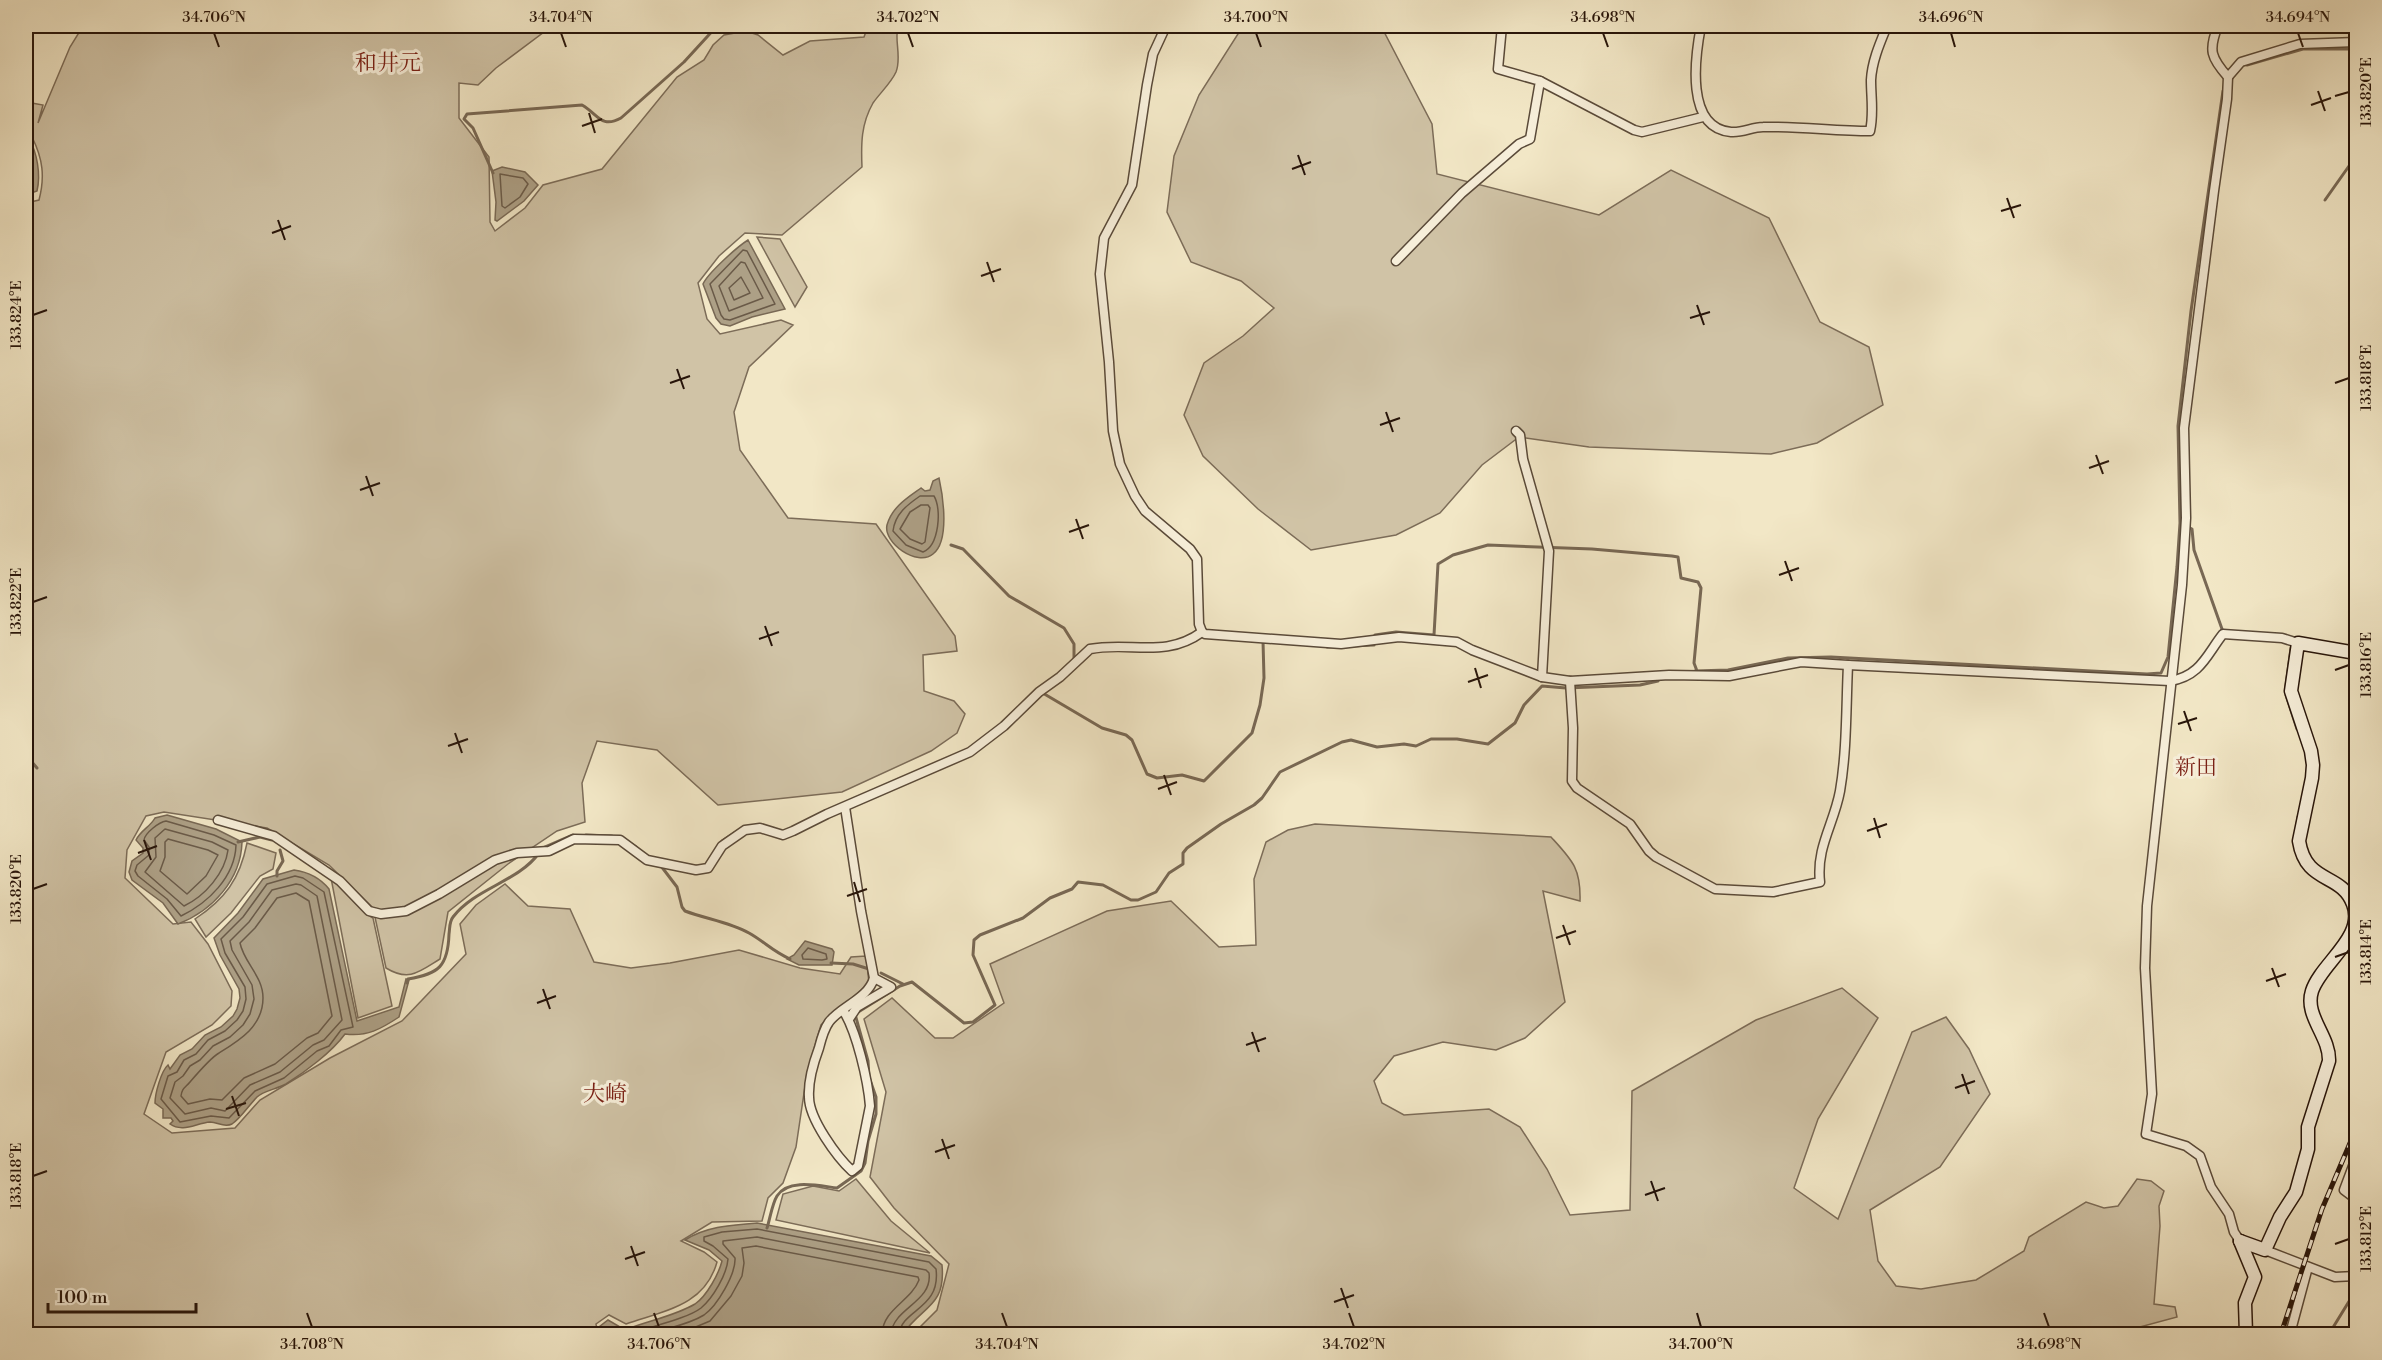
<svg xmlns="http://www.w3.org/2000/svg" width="2382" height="1360" font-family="'Libre Bodoni','Noto Serif JP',serif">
<rect width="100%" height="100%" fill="#f2e7c6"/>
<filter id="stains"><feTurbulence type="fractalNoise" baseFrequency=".00333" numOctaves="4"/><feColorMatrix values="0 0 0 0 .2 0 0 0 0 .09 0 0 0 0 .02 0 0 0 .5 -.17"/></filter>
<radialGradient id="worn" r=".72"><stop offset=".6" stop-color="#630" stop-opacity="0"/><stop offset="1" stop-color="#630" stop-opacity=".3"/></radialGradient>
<g fill="#d0c3a6" stroke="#7c6c58" stroke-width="1.5">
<path d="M83 26H552L496 68 478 85 459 83V118L489 157 490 222 495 231 525 208 543 185 602 169 677 77 704 60 713 45 724 35 746 31 758 35 783 55 810 41 864 37 868 26H898C894 40 902 57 896 72 891 83 880 93 873 103 861 124 861 144 862 167L782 235 745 233 719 256 698 283 707 319 720 334 781 320 793 325 749 367 734 412 740 450 788 518 876 524 955 636 957 651 923 655 924 691 954 701 965 714 957 733 931 751 842 792 718 805 657 750 597 741 582 783 585 822 557 831 508 864 448 912 440 959C419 972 409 982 386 968L373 908 329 865 267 828 164 812 146 816 127 850 125 878 173 924 191 922 208 944 232 991 231 1006 212 1025 166 1052 144 1114 172 1133 235 1128 260 1100 330 1058 402 1021 466 954 460 924 476 905 505 884 528 906 570 909 594 962 631 968 670 963 739 950 800 968 840 974 851 957 866 956 869 983 821 1025 807 1073 796 1147 783 1183 768 1198 762 1221 712 1222 681 1241 704 1252 717 1262C705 1306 663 1311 626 1324L609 1315 596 1324 598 1334H26V203L39 200C45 177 43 159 32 137L26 136V102L43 105 38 123 70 47Z"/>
<path d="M1243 26H1381L1432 124 1437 174 1599 215 1671 170 1769 218 1820 322 1869 347 1883 405 1817 443 1771 454 1589 447 1519 437 1482 465 1440 513 1396 535 1311 550 1258 509 1203 456 1184 415 1204 363 1243 336 1274 308 1241 281 1191 262 1167 212 1174 156 1199 95Z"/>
<path d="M757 237 780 239 807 287 795 307Z"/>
<path d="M1315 824 1551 837C1572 860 1581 868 1580 901L1543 891 1565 1002 1525 1038 1496 1050 1443 1042 1394 1056 1374 1081 1382 1103 1404 1115 1489 1109 1520 1127 1547 1169 1570 1215 1630 1210 1632 1091 1756 1020 1842 988 1878 1018 1818 1119 1794 1188 1838 1219 1912 1032 1946 1017 1969 1049 1990 1094 1940 1167 1870 1210 1878 1261 1896 1286 1921 1289 1976 1280 2024 1251 2029 1237 2086 1202 2104 1208 2118 1206 2137 1179 2151 1181 2164 1191 2159 1206 2160 1226 2154 1304 2175 1307 2177 1317 2114 1334H913L937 1310 949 1264 894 1208 870 1177 886 1092 864 1019 892 998 935 1038H953L1004 1003 990 964 1107 911 1171 901 1219 947 1256 945 1254 879 1266 842 1288 830Z"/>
<path d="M247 843 276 853 273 869 260 876 231 913 206 937 195 919C225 899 240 879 247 843Z"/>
<path d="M331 878 366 914 373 918 392 1006 358 1018Z"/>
<path d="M856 1179 891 1221 930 1253 776 1220 783 1194 813 1186 839 1191Z"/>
</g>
<g fill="#ada086" stroke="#786854" stroke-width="1.5">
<path d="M26 137 29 138C37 153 41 174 37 191L26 195Z"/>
<path d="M502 167 525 172 538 185 524 201 497 221 495 220 496 202 492 171Z"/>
<path d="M748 240 785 309 752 317 730 326 721 324 716 318 703 284C708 273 737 247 748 240Z"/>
<path d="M939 478C943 496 950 541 933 554 917 567 883 543 887 525 892 507 907 498 921 488L925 491 930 490 933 481Z"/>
<path d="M167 815 216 829 242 842C241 880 212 911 178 924L163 903 132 880 129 872 132 861 143 853V848L136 840C141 830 150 827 155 818Z"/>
<path d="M294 870C308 872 321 879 329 889L357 1021 399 1007 406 979 409 980 399 1017C381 1029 367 1037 345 1034 332 1052 305 1072 286 1084 277 1089 263 1091 257 1097 249 1105 241 1118 232 1124 224 1128 218 1122 210 1122 196 1123 183 1133 170 1124L173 1121 171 1118H163V1109L155 1103C155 1094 161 1071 168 1065L170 1069 180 1055 192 1049 205 1035 221 1027 233 1016 237 1009 240 998 239 989 220 955 214 938 238 913 263 879Z"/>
<path d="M805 941 832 949 834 952 832 965H799L787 959 794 955Z"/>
<path d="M757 1223 931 1256 942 1265C946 1307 922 1306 903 1334H603L599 1327 608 1320 625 1330C647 1321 675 1316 695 1304 707 1296 719 1273 722 1261L709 1250 685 1240C707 1226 732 1225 757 1223Z"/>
</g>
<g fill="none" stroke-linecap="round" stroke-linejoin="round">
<g stroke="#6a5a48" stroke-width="1.5">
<path d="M500 174 523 178 528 184 520 197 505 208 502 206Z"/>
<path d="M743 250 747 251 775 304 730 320 724 319 721 315 710 284Z"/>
<path d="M741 262 745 263 763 298 729 311 719 286Z"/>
<path d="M741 277 750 293 734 300 729 288Z"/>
<path d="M920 496H934C942 509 939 546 923 552L906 545 893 531C895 514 907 505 920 496Z"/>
<path d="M921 505H928L930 508 925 542 922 544 910 539 900 529 910 512Z"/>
<path d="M166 821 214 835 236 845C235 877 208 903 181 916L167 899 138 876 135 871 137 865 149 855V847L144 840C145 833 159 822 166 821Z"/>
<path d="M165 829 212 842 228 850C225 873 205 896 184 906L145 872 156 857 155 838Z"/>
<path d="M168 839 208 850 218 855 206 876 187 894 160 871 165 857V842Z"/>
<path d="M295 876 303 878 324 892 353 1027 341 1030 329 1046 317 1051 284 1078 255 1091 229 1118 211 1116 180 1122 161 1099 168 1076 177 1072 184 1060 196 1054 208 1040 225 1031 237 1020 243 1011 246 999 245 987 225 953 221 939 243 917 267 884Z"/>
<path d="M296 884 301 885 317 896 342 1020 324 1040 313 1045 280 1072 250 1085 225 1111 211 1108 185 1114 170 1098 175 1082 183 1076 190 1066 200 1060 213 1046 230 1037 243 1025 250 1014 254 999 252 985 232 950 230 941 249 922 272 890Z"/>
<path d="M296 893 309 901 332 1016 318 1033 307 1038 275 1064 244 1078 222 1100 210 1099 188 1104 181 1096C182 1088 185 1088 190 1082 196 1075 212 1057 219 1053 240 1040 263 1026 263 998 263 976 244 963 240 943L255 928 277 898Z"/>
<path d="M808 948 826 954 827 959 822 960 803 959 802 955Z"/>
<path d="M630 1334C648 1327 687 1319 701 1308 713 1298 727 1274 728 1259L713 1246 704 1241V1237L722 1232 757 1229 929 1262 936 1269C941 1309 902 1309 899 1334"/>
<path d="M650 1334C667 1328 688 1325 704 1315 717 1306 736 1274 735 1258L723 1244V1241L757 1237 926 1270 929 1273C933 1302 893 1308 891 1334"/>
<path d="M679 1334 710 1321 731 1296 742 1276 744 1263 742 1248 756 1246 918 1277 919 1280C911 1301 883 1309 882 1334"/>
</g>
<g stroke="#786854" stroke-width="3">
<path d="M2247 65 2303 49H2356"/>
<path d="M493 173 473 128 464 119 467 114 582 105C598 114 601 129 621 118L684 62 717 26"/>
<path d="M2325 200 2349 166 2356 164V160"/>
<path d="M2188 527 2192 529 2194 550 2222 629"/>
<path d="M951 545 963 549 1009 596 1064 628 1074 644V660"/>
<path d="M1375 635 1396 632 1434 635 1438 564 1453 555 1488 545 1592 549 1672 556 1678 557 1681 578 1698 582 1701 588 1694 663 1697 671"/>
<path d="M1327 647 1374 645"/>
<path d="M1695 671 1728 670 1788 658 1831 657 2147 674 2161 673 2168 657 2177 567 2180 523 2178 426 2191 311 2223 91"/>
<path d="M2286 686 2291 648"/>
<path d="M1041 692 1102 728 1126 735 1132 740 1147 774 1157 778 1182 775 1204 781 1252 733 1260 705 1264 678 1263 641 1266 642"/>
<path d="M2286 695 2297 729"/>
<path d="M26 758 31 761 37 768"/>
<path d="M2296 832 2298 817"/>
<path d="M586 835 612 836"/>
<path d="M624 839 636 847"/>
<path d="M722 841 739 830"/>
<path d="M238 842 260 837 272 840"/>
<path d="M543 848 573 835"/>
<path d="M661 866 677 887 682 907 685 911C706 919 730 922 749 933 765 942 772 951 790 959"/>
<path d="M277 876V871L283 861 280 850"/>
<path d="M831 963 853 964 869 969"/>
<path d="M881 973 903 984"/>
<path d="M407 983 408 979C439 974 448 966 449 934 450 928 449 922 453 917 475 888 518 882 539 853"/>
<path d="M2323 1024 2331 1042"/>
<path d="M767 1228C770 1219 772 1204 777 1196 788 1178 820 1186 837 1188L861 1171 865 1163 868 1141 876 1114V1097L869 1077 868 1061 855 1014 900 986 912 982 964 1023 973 1022 995 1005 973 955 974 940 980 935 1023 918 1050 898 1072 889 1078 882 1103 885 1131 900H1138L1156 892 1169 873 1183 864V853L1187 848 1221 824 1254 805 1262 798 1280 772 1342 742 1351 740 1377 747 1404 744 1416 746 1431 739H1457L1488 744 1515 723 1524 705 1542 686 1566 688 1640 685 1658 681"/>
<path d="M2329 1334 2356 1290"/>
</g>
<defs>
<g id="minor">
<path d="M1166 26 1153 54 1147 85 1132 185 1104 238 1100 274 1109 362 1113 431 1120 464 1135 496 1145 511 1190 549 1197 559 1199 624 1202 632"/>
<path d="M1701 26C1695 57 1685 128 1731 132 1743 133 1752 127 1763 127 1799 126 1834 131 1870 131 1874 114 1871 98 1871 80 1872 61 1880 43 1887 26"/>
<path d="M2218 26C2208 50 2211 58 2228 77L2227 99 2214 191 2184 428 2186 518 2182 585 2147 906 2145 968 2152 1094 2146 1134 2186 1146 2200 1156 2211 1187 2229 1214 2234 1232 2240 1241"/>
<path d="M2228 77 2241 62 2300 44 2356 42"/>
<path d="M1540 81 1634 130 1642 132 1703 117"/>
<path d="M1396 261 1462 193 1519 144 1530 139 1540 81 1498 69 1502 26"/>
<path d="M1516 431 1520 435 1523 459 1549 551 1542 677"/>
<path d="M1570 681 1573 728 1572 781 1577 788 1630 824 1649 851 1656 857 1715 889 1773 892 1820 882C1816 847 1834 824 1840 791 1847 750 1846 707 1848 665"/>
<path d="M218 820 274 836 340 881 369 911 381 914 406 911 439 894 495 860 517 853 549 851 574 839 620 840 647 860 696 870 708 868 722 846 745 830 760 828 783 835 793 831 827 814 970 752 1004 726 1039 692 1060 677 1090 649C1130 641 1165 659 1202 632L1205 634 1341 644 1399 637 1457 642 1472 650 1542 677 1570 681 1669 675 1729 676 1801 662 1848 665 2170 681C2201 676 2207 654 2223 634L2282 638 2298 643"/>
<path d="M843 1010C857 1032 868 1081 870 1106L858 1166 852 1171C837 1157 809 1119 809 1097 808 1080 813 1064 819 1048 821 1040 824 1029 829 1022 841 1006 868 999 874 978L861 911 845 807"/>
<path d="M849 1019 857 1007 891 987 874 978"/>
<path d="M2356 1158 2344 1190 2356 1199"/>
<path d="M2265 1250 2335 1277 2356 1276"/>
<path d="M2290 1334 2308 1267"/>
</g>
<g id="secondary">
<path d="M2240 1241 2265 1250 2280 1217 2296 1192 2308 1149V1127L2329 1061C2330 1036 2304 1016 2312 991 2321 963 2366 937 2353 904 2341 872 2306 885 2299 841L2312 778 2313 765 2311 751 2291 691 2298 643 2356 653"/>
<path d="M2240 1241 2255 1277 2245 1303 2246 1334"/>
</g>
</defs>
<use href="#minor" stroke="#5a4a39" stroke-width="11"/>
<use href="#secondary" stroke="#28150a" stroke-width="15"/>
<use href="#minor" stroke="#f7efda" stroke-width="8"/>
<use href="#secondary" stroke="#f7efda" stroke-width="12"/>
<defs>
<path id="rail" d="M2281 1334 2322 1209 2356 1129"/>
</defs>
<use href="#rail" stroke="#28150a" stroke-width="5"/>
<use href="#rail" stroke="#f7efda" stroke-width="3" stroke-dasharray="9" stroke-linecap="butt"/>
</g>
<path fill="none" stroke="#28150a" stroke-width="2" d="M214 33 219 47M561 33 566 47M908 33 913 47M1256 33 1261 47M1603 33 1608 47M1951 33 1955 47M2298 33 2303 47M2318 91 2325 111M2335 96 2349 92M2311 105 2331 98M589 113 595 133M582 126 602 119M1298 155 1305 175M1292 169 1311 162M2007 198 2014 218M2001 211 2021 205M278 220 285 240M272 233 291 226M987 262 994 282M981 276 1001 269M1697 305 1704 325M33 315 47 310M1690 318 1710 312M677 369 684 389M670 383 690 376M2335 383 2349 378M1386 412 1393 432M1380 425 1400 418M2096 455 2103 474M2089 468 2109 461M366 476 373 496M360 490 380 483M1076 519 1083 539M1069 532 1089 525M1785 561 1792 581M1779 575 1799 568M33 602 47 597M765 626 772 646M759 639 779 632M1475 668 1481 688M2335 670 2349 665M1468 682 1488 675M2184 711 2191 731M2178 724 2197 718M455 733 462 753M448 746 468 739M1164 775 1171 795M1158 789 1177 782M1874 818 1880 838M1867 831 1887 824M144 840 151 860M138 853 157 846M854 882 860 902M33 889 47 884M847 896 867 889M1563 925 1570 945M1556 938 1576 931M2335 957 2349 952M2272 968 2279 987M2266 981 2286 974M543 989 550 1009M537 1003 556 996M1252 1032 1259 1052M1246 1045 1266 1038M1962 1074 1969 1094M1955 1088 1975 1081M232 1096 239 1116M226 1109 246 1103M942 1139 949 1159M935 1152 955 1145M33 1176 47 1171M1651 1181 1658 1201M1645 1195 1665 1188M2335 1244 2349 1239M631 1246 638 1266M625 1259 645 1252M1341 1288 1348 1308M1334 1302 1354 1295M307 1313 312 1327M654 1313 659 1327M1002 1313 1007 1327M1349 1313 1354 1327M1697 1313 1701 1327M2044 1313 2049 1327"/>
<g text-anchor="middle" stroke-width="6" stroke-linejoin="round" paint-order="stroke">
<g font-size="21" fill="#7a1f14" stroke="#f7efda">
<text x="2196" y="774">新田</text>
</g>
<g font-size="22" fill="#7a1f14" stroke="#f7efda">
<text x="388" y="70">和井元</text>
<text x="605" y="1101">大崎</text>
</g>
</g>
<rect width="2382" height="1360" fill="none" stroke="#f2e7c6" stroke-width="66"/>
<path d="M48 1303v9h148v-9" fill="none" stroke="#28150a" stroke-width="3"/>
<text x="57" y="1303" font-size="18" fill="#28150a" stroke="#f7efda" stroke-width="4.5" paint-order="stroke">100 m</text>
<rect x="33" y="33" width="2316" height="1294" fill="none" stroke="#28150a" stroke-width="2"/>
<g font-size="15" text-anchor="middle" fill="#28150a">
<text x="214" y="22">34.706°N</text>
<text x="561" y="22">34.704°N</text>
<text x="908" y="22">34.702°N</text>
<text x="1256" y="22">34.700°N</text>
<text x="1603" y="22">34.698°N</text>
<text x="1951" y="22">34.696°N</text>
<text x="2298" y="22">34.694°N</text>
<text transform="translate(2366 92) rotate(-90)" y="5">133.820°E</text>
<text transform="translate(16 315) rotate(-90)" y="5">133.824°E</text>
<text transform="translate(2366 378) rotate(-90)" y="5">133.818°E</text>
<text transform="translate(16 602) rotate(-90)" y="5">133.822°E</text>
<text transform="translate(2366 665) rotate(-90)" y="5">133.816°E</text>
<text transform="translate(16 889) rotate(-90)" y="5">133.820°E</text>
<text transform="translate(2366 952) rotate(-90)" y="5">133.814°E</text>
<text transform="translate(16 1176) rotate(-90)" y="5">133.818°E</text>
<text transform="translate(2366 1239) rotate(-90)" y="5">133.812°E</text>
<text x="312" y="1349">34.708°N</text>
<text x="659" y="1349">34.706°N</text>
<text x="1007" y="1349">34.704°N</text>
<text x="1354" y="1349">34.702°N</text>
<text x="1701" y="1349">34.700°N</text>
<text x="2049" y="1349">34.698°N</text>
</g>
<rect width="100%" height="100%" filter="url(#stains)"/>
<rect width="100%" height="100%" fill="url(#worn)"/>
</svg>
